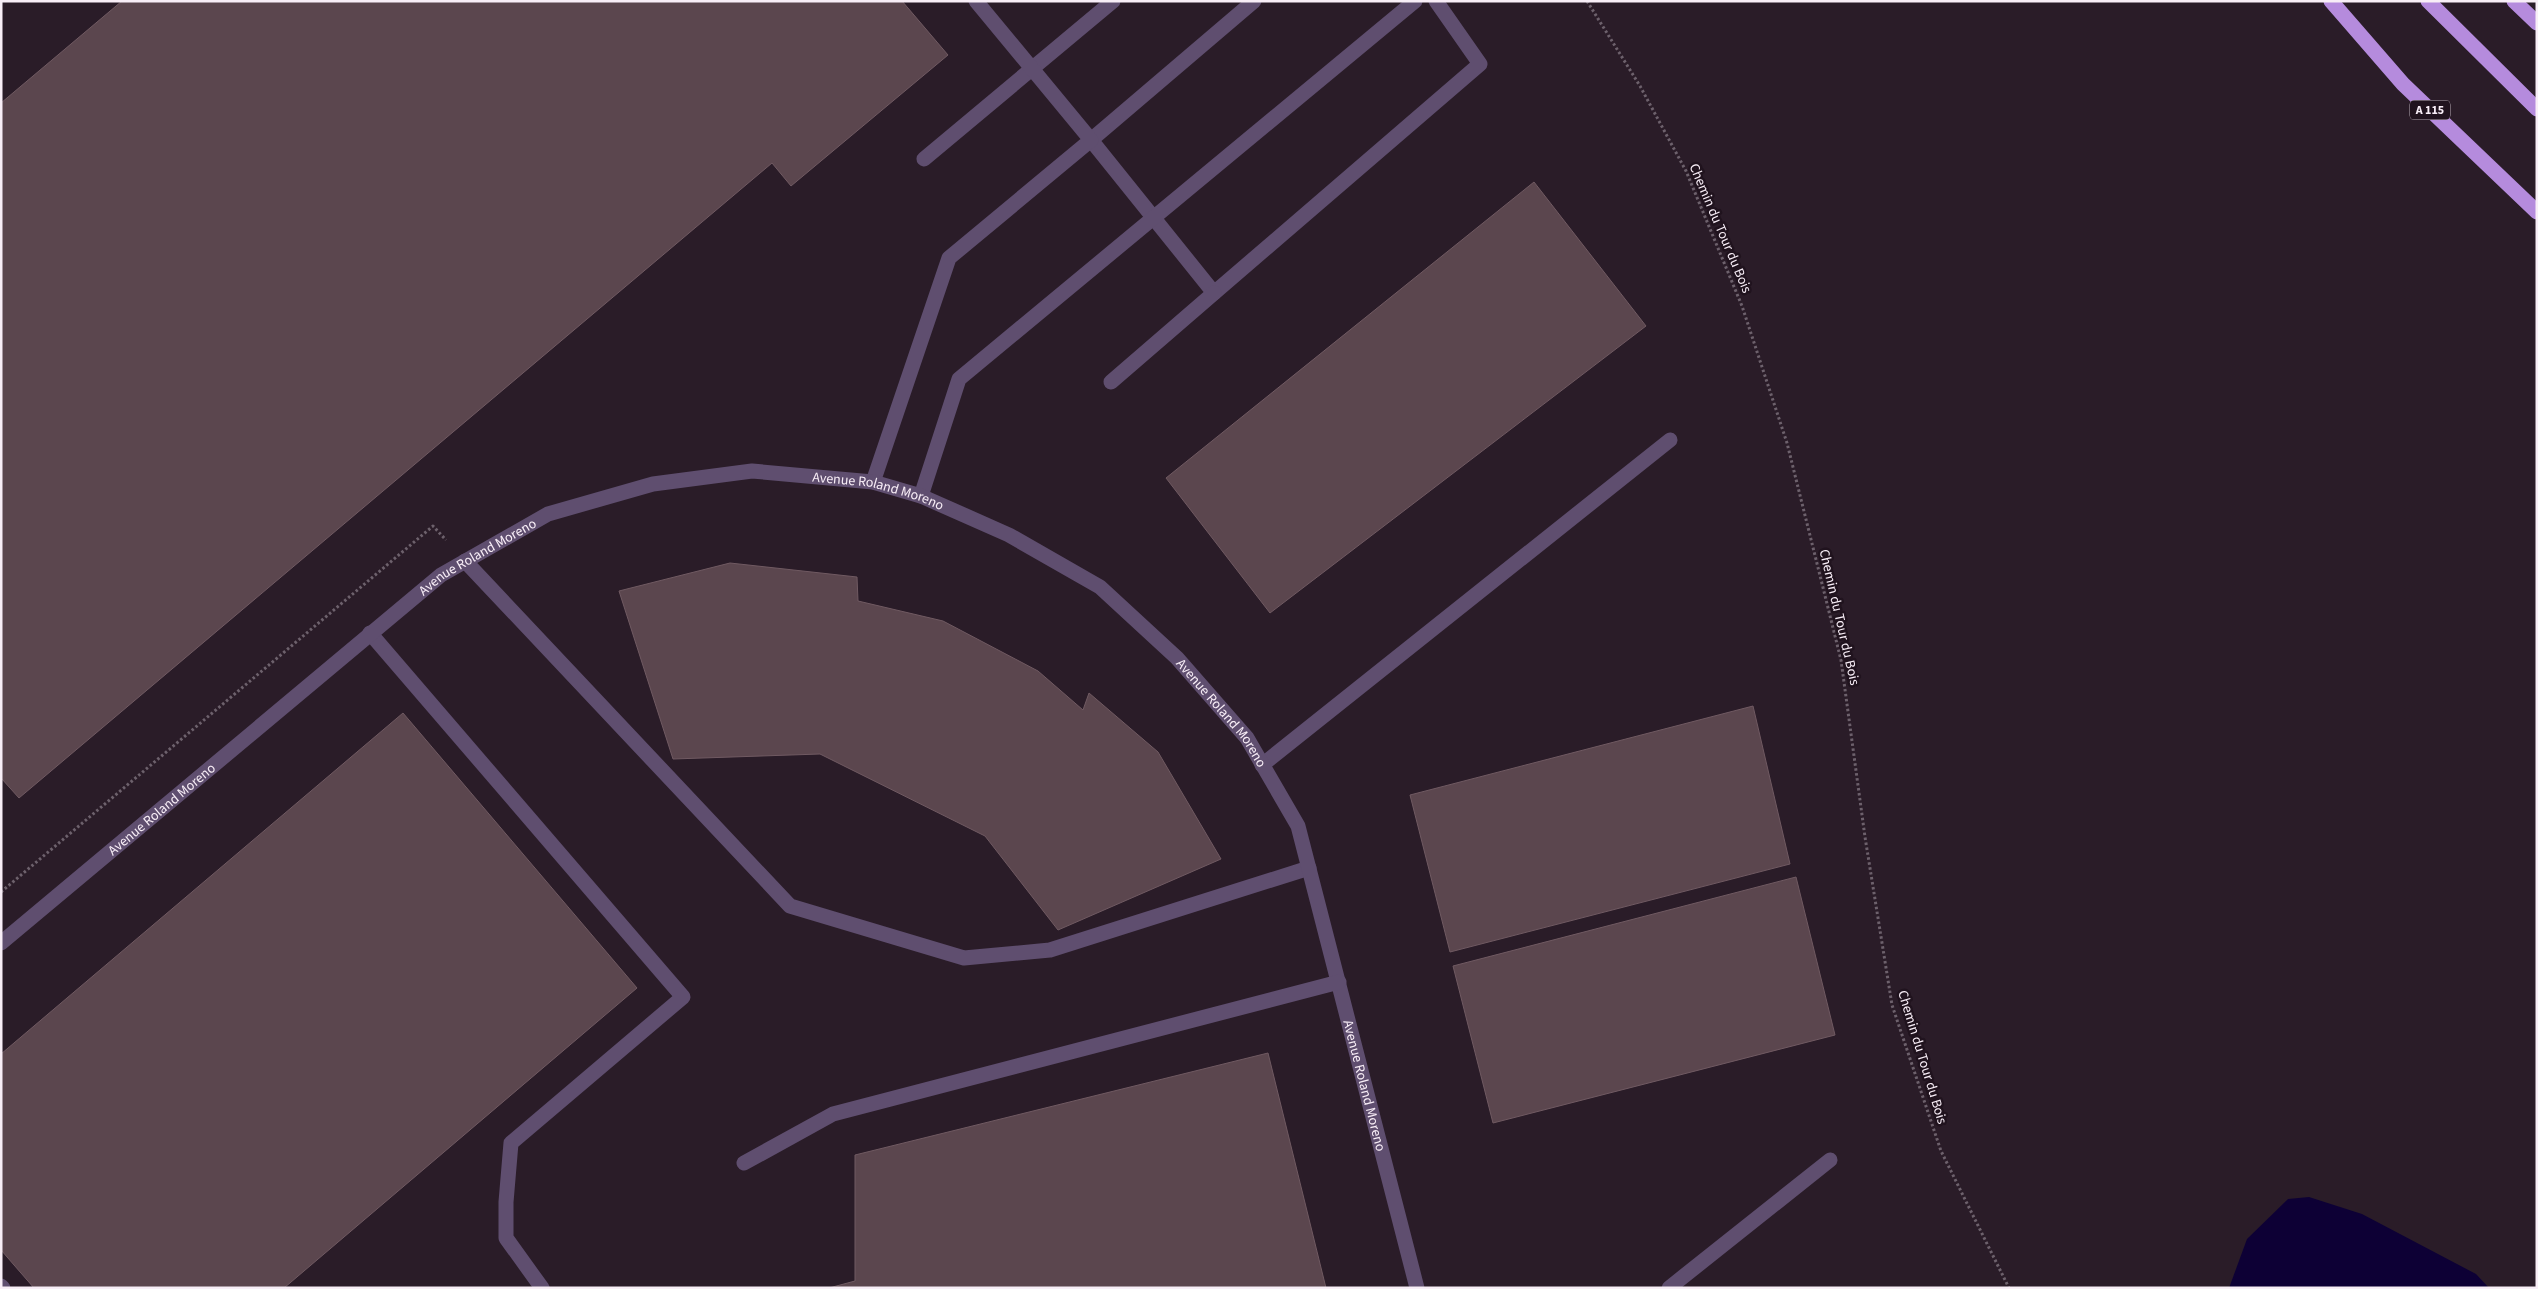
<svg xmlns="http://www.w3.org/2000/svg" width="2538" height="1289" font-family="'Source Sans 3',sans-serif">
<rect width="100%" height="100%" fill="#2a1c28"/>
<path fill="#0d0035" d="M2309 1197 2362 1214 2476 1274 2489 1288H2229L2247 1239 2288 1199Z"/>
<g fill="#5b464e" stroke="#705a62">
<path d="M122 1H902L948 55 791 186 772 163 19 798 1 778V103Z"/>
<path d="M1534 182 1646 326 1270 613 1166 478Z"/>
<path d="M730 563 857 577 858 601 943 621 1038 671 1083 710 1089 693 1158 752 1221 859 1058 930 985 836 820 754 673 759 619 591Z"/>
<path d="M1753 706 1790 864 1450 952 1410 795Z"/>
<path d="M403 713 637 988 284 1288H34L1 1250V1054Z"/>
<path d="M1796 877 1835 1035 1493 1123 1453 966Z"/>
<path d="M1268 1053 1326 1288H829L855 1281V1155Z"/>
</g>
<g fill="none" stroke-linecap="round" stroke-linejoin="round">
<g stroke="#6d616c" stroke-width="3" stroke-dasharray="2.5 2.5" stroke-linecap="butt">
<path d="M1587 1 1640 86 1686 171 1742 306 1787 443 1841 660 1865 837 1892 1005 1941 1151 2009 1288"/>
<path d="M1 892 433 526 446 540"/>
</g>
<g stroke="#5f4e6f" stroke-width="15">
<path d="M1254 1 1091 140 1214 293 1480 64 1436 1"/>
<path d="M924 159 1113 1"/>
<path d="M1111 382 1214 293"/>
<path d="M873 482 949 258 1091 140 976 1"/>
<path d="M921 496 959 379 1415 1"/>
<path d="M465 561 790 906 964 958 1050 950 1309 868"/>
<path d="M370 633 683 997 511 1143 506 1202V1238L542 1288"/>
<path d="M1262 765 1670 440"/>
<path id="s1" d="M1 943 441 575 548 514 653 484 752 471 873 482 921 496 1009 535 1100 587 1177 658 1247 738 1298 826 1417 1288"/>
<path d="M744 1163 833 1114 1339 982"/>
<path d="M1 1286 3 1288"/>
<path d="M1669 1288 1830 1160"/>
</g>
<g stroke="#b58bdd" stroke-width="15">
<path d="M2331 1 2403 84 2537 212"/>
<path d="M2428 1 2537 109"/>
<path d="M2514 1 2537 23"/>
</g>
</g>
<g text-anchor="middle" stroke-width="5" stroke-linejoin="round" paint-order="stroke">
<rect fill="#20131e" stroke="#b7acb6" stroke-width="1" x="2410" y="100.5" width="40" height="19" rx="4"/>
<g font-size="12" font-weight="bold" fill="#f8eef7">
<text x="2430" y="114">A 115</text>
</g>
<g font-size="14" fill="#f8eef7" stroke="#20131e">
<text transform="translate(1721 228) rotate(67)" y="5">Chemin du Tour du Bois</text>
<text dy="5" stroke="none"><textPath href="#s1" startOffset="1034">Avenue Roland Moreno</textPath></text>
<text dy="5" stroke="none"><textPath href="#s1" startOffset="614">Avenue Roland Moreno</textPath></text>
<text transform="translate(1840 617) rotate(77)" y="5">Chemin du Tour du Bois</text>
<text dy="5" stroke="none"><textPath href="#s1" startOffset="1454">Avenue Roland Moreno</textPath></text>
<text dy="5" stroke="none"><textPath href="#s1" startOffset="209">Avenue Roland Moreno</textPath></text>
<text transform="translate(1923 1057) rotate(73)" y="5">Chemin du Tour du Bois</text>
<text dy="5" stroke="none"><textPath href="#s1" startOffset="1859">Avenue Roland Moreno</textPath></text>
</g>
</g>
<rect width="2538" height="1289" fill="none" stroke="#f8eef7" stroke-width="5"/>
</svg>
